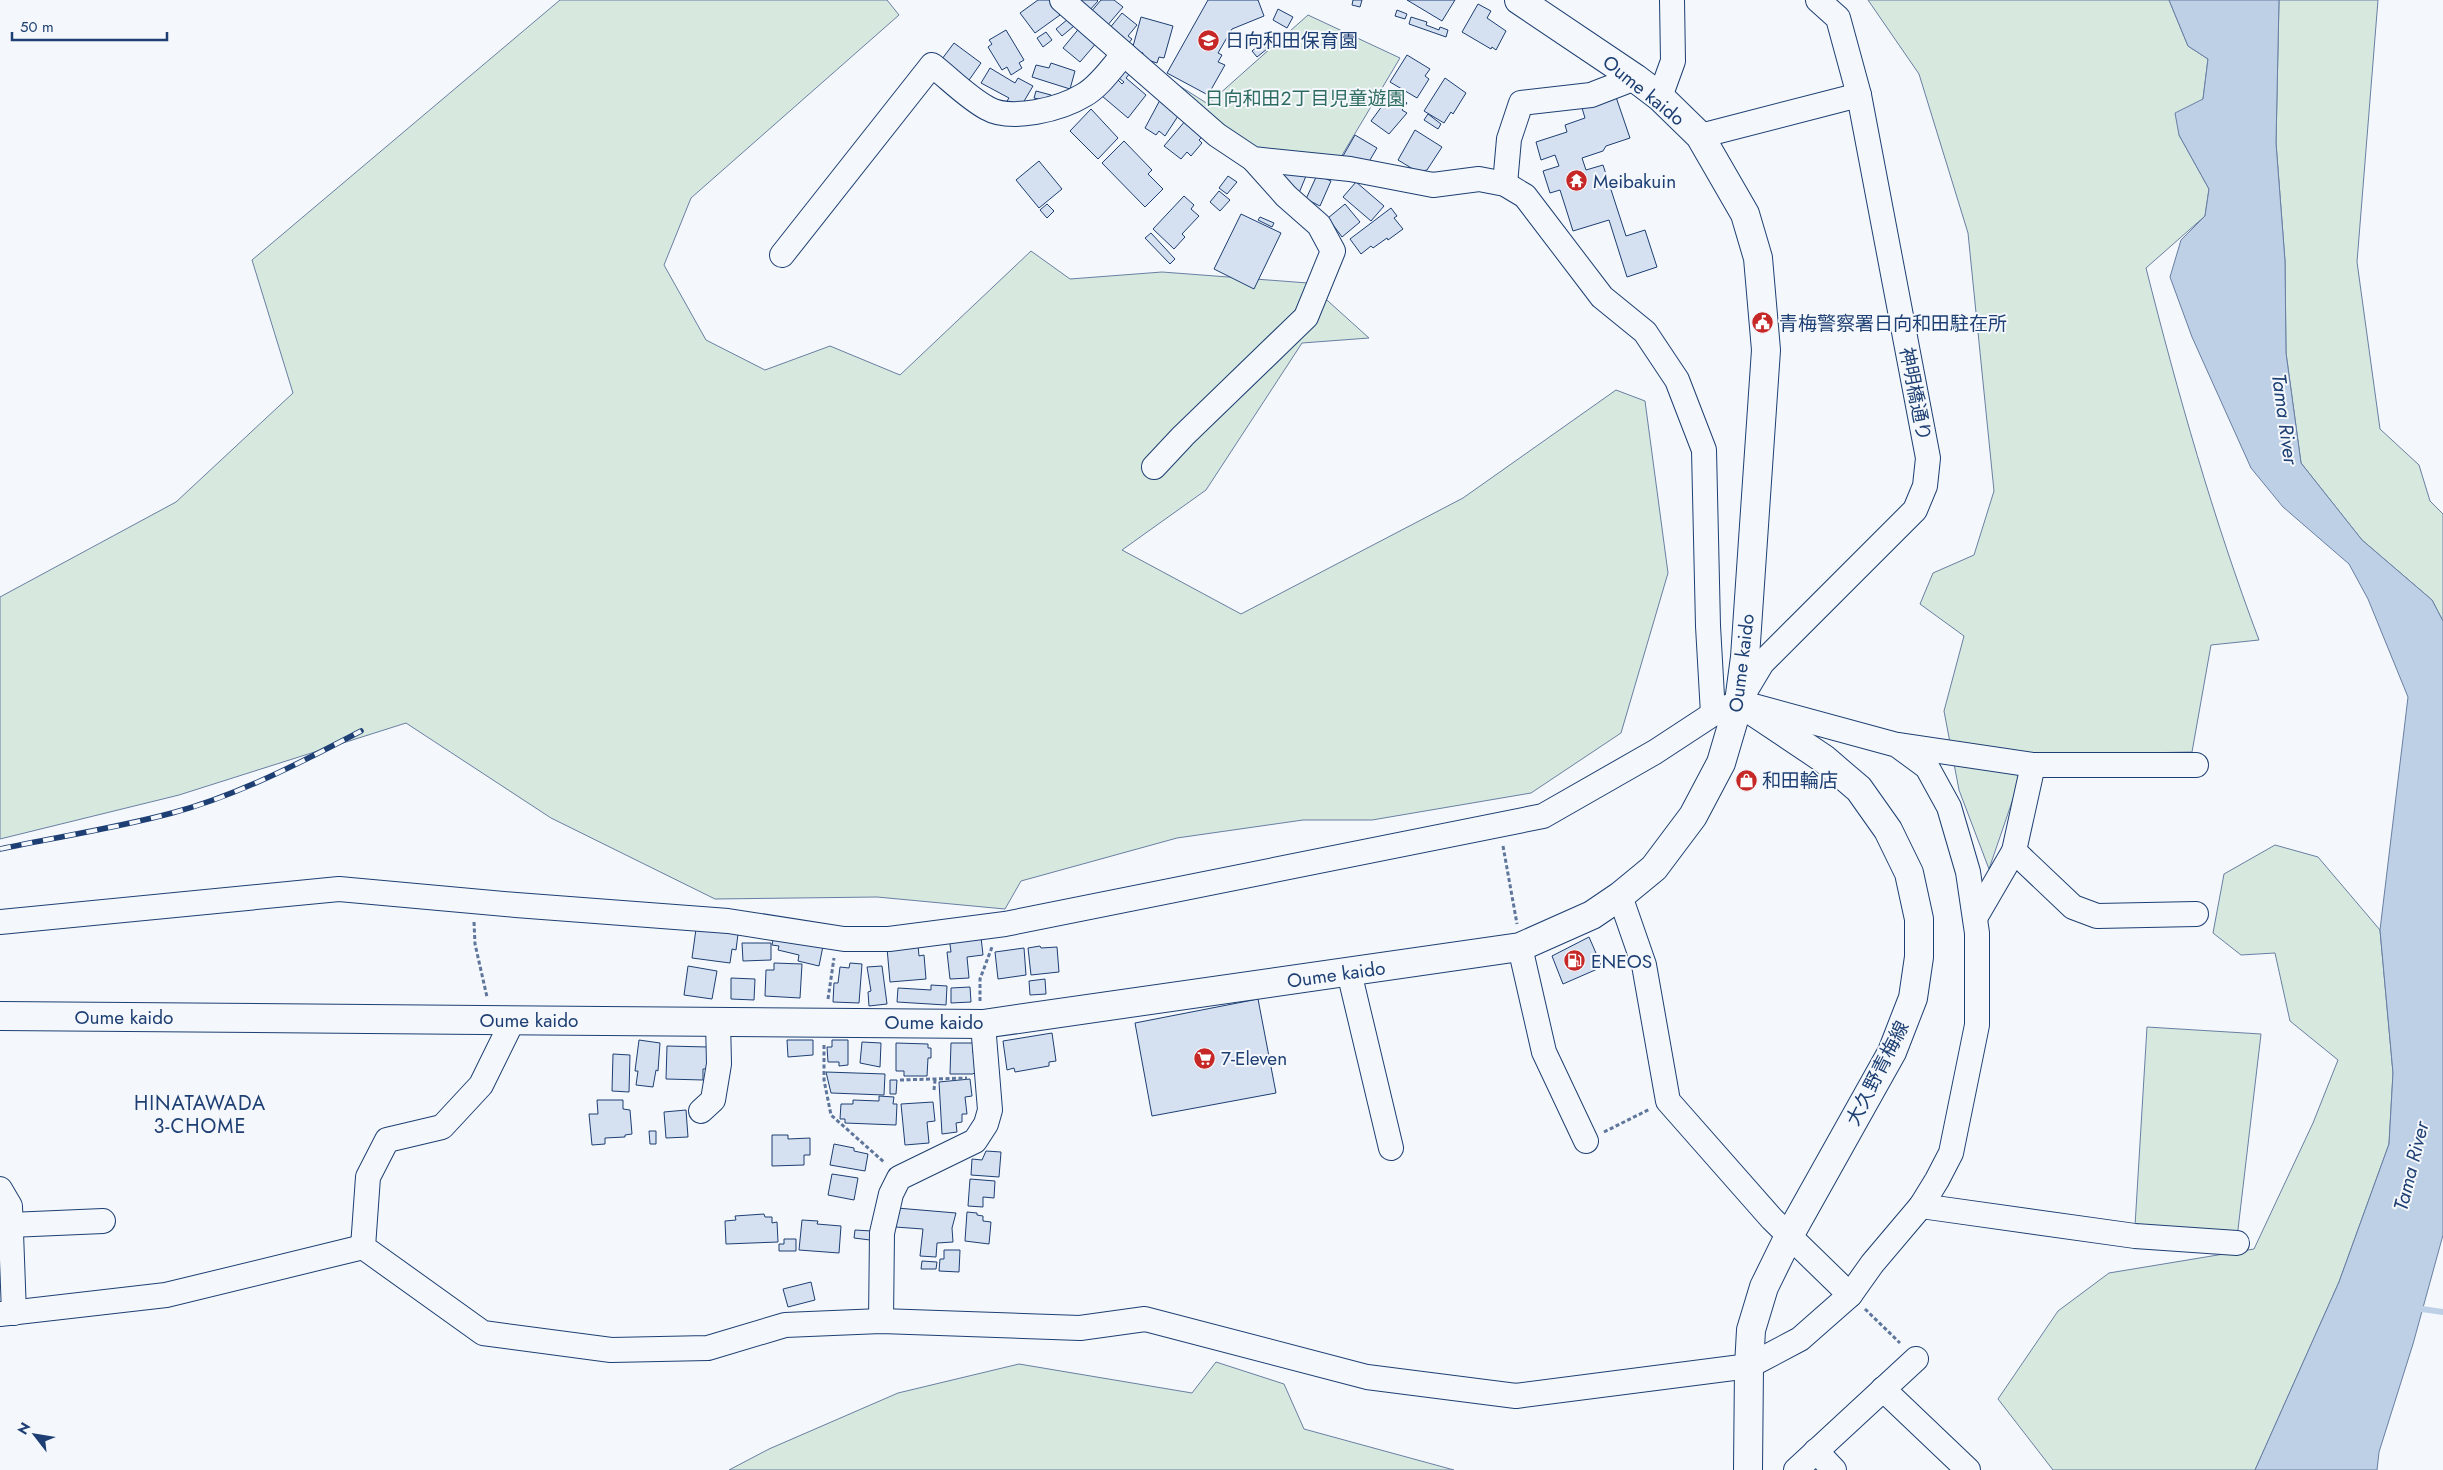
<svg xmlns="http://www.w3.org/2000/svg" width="2443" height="1470" font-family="Jost,'Noto Sans JP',sans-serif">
<rect width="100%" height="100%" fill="#f4f7fb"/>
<g fill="#d7e8df" stroke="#687fa3">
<path d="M560 0H887L899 15 691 198 664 265 706 340 765 370 830 346 900 375 1031 251 1070 279 1162 272 1308 283 1369 338 1302 343 1206 490 1122 550 1241 614 1463 498 1616 390 1645 401 1668 573 1621 733 1531 793 1372 820H1303L1177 838 1021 881 1005 909 877 897 715 899 551 818 406 723 179 795 0 839V597L176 502 293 393 252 260Z"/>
<path d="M1868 0H2169L2188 46 2208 59 2203 99 2179 135 2209 189 2205 216 2146 268C2178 394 2213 518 2259 640L2211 645 2192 752 2028 755 1989 869 1959 790 1944 711 1964 636 1920 604 1933 573 1974 555 1994 491 1968 233 1919 74Z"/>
<path d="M2279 0H2378L2357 262 2380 429 2419 465 2430 501 2443 514V621L2432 600 2362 540 2301 463 2286 353 2285 261 2276 143Z"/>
<path d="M1308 15 1400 58 1338 162 1250 152 1167 78 1208 104Z"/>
<path d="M2275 845 2318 857 2380 930 2393 1073 2389 1144 2339 1282 2255 1470H2053L1998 1399 2058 1311 2109 1273 2254 1249 2313 1123 2338 1060 2290 1021 2275 953 2241 955 2213 933 2224 874Z"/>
<path d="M2147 1027 2261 1034 2237 1238 2135 1226Z"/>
<path d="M1216 1362 1284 1384 1304 1429 1454 1470H729L769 1449 898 1393 1019 1364 1192 1393Z"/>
</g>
<path fill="#bed0e5" stroke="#687fa3" d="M2169 0H2279L2276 143 2285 261 2286 353 2301 463 2362 540 2432 600 2443 621V1235L2413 1344 2379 1452 2377 1470H2255L2339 1282 2389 1144 2393 1073 2380 930 2408 697 2368 599 2349 564 2283 507 2251 468 2192 337 2170 277 2181 240 2205 216 2209 189 2179 135 2175 113 2203 99 2208 59 2188 46Z"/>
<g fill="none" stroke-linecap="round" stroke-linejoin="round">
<path stroke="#bed0e5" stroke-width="6" d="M2415 1308 2443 1312"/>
</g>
<g fill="#d5e0f0" stroke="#1d3f73">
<path d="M1038 0H1049L1060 15 1035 33 1020 13Z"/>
<path d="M1074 0H1097L1098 1 1088 12Z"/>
<path d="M1101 0H1114L1123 7 1106 27 1090 13Z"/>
<path d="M1208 0H1258L1264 16 1232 29 1218 53 1222 55 1218 62 1225 65 1208 95 1167 73Z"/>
<path d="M1353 0H1362L1360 7 1352 5Z"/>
<path d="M1407 0H1455L1442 21Z"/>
<path d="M1478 4 1491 11 1487 18 1506 31 1496 50 1492 47 1491 49 1462 32Z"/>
<path d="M1278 9 1293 17 1287 28 1273 20Z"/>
<path d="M1397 10 1407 14 1405 19 1395 16Z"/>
<path d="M1122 13 1137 25 1128 36 1132 39 1127 45 1109 29Z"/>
<path d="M1141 17 1173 26 1164 58 1159 57 1157 63 1142 58 1143 53 1132 50Z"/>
<path d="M1411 17 1427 22 1426 25 1439 30 1440 27 1448 30 1446 37 1409 24Z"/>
<path d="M1068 19 1074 26 1062 36 1056 29Z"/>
<path d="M1081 26 1098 41 1080 62 1063 48Z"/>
<path d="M1006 30 1024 60 1019 63 1022 68 1011 75 1007 67 1002 70 988 47 992 44 989 40Z"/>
<path d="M1046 32 1052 40 1043 47 1037 38Z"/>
<path d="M954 43 981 63 967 83 939 63Z"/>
<path d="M1262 43 1267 49 1257 57 1252 51Z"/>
<path d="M1407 55 1430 69 1425 76 1429 79 1417 98 1390 82Z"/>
<path d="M1051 63 1075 71 1070 89 1032 77 1036 65 1049 68Z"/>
<path d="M990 68 1015 83 1018 78 1033 86 1020 108 1007 101 1009 98 981 83Z"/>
<path d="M1126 68 1131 72 1126 78 1146 95 1128 118 1102 96 1116 78 1122 84 1124 82 1119 78Z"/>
<path d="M1445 78 1466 93 1453 114 1451 112 1444 123 1424 111Z"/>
<path d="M1388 90 1407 103 1402 110 1407 113 1389 134 1371 121 1385 102 1381 100Z"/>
<path d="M1036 91 1051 95 1050 102 1034 98Z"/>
<path d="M1616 97 1630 138 1606 146 1603 151 1582 158 1586 170 1603 165 1626 236 1645 230 1657 267 1627 277 1609 220 1573 231 1560 190 1550 193 1543 171 1559 166 1555 155 1541 160 1536 142 1567 132 1565 125 1585 118 1582 108Z"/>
<path d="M1160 100 1180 113 1165 136 1159 131 1156 135 1145 128Z"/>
<path d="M1091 109 1118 138 1098 159 1070 131Z"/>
<path d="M1428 114 1441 124 1438 129 1424 120Z"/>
<path d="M1186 120 1204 135 1199 140 1202 143 1191 156 1187 152 1181 159 1164 146Z"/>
<path d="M1415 130 1442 147 1427 170 1418 172 1398 160Z"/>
<path d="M1355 135 1377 148 1367 165 1355 163 1343 156Z"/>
<path d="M1124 141 1152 170 1148 174 1163 189 1145 207 1102 163Z"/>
<path d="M1039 161 1062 189 1039 208 1016 180Z"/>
<path d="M1293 171 1306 176 1299 193 1275 174Z"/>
<path d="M1317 175 1331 181 1320 206 1306 199Z"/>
<path d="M1228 176 1237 182 1227 194 1219 188Z"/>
<path d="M1356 182 1384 206 1371 221 1343 197Z"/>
<path d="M1219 191 1230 200 1220 211 1210 202Z"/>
<path d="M1184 196 1194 205 1191 209 1199 216 1182 234 1185 237 1174 249 1153 229Z"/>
<path d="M1047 204 1054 211 1047 218 1040 210Z"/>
<path d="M1345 204 1360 222 1342 237 1328 218Z"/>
<path d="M1391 208 1397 216 1394 218 1403 229 1388 240 1387 238 1373 248 1371 246 1361 254 1350 239Z"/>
<path d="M1241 214 1281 233 1254 289 1214 269Z"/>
<path d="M1260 217 1274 223 1272 227 1258 220Z"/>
<path d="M1151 233 1175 259 1170 264 1145 238Z"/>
<path d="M696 929 738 934 736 950 732 949 730 963 692 958Z"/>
<path d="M774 935 823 946 819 966 798 961 799 955 778 950 779 946 772 945Z"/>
<path d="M949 937H981L983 955 967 957 969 978 950 979 947 952H951Z"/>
<path d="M1589 937 1602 967 1563 984 1552 956Z"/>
<path d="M742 943H771V960L743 961Z"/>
<path d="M918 945 919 956 924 955 926 979 890 982 887 948Z"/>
<path d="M1040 946 1041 948 1057 947 1059 972 1031 975 1028 948Z"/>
<path d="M1024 948 1026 975 998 979 995 952Z"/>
<path d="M774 963 802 964 800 998 765 996 766 970H774Z"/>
<path d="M850 963 862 964 859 1003 833 1002 834 983H838L840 967 849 968Z"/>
<path d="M688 966 717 971 712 999 684 995Z"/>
<path d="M882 966 887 1004 869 1006 868 992 871 991 867 967Z"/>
<path d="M731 978 755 979 754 1000 731 999Z"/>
<path d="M1045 979 1046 994 1030 995 1029 981Z"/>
<path d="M931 985 947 986 946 1005 897 1002 898 988 931 990Z"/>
<path d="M970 987 971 1002 951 1003V988Z"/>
<path d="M1258 999 1276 1093 1152 1116 1135 1023Z"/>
<path d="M1052 1033 1056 1061 1049 1062V1066L1015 1072 1014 1068 1007 1070 1003 1041Z"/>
<path d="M639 1040 660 1043 658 1071 656 1070 653 1087 636 1085 638 1071H635Z"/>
<path d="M787 1040H813V1055L788 1057Z"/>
<path d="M832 1040H848V1065L839 1066V1062H828L827 1047H832Z"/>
<path d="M862 1042 881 1043 880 1067 860 1063Z"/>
<path d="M896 1043 928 1044V1048H931V1058H928L927 1076H904V1071H896Z"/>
<path d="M951 1043H973V1053H976V1071L973 1074H950Z"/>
<path d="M667 1046 708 1047 707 1069H703V1080L666 1079Z"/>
<path d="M613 1054 630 1055 629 1092 612 1091Z"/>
<path d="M826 1072 885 1074 884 1095 831 1093Z"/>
<path d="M970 1079 972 1096 965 1097 967 1114H962V1122L956 1123 957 1132 942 1134 939 1082Z"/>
<path d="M890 1080H897L896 1094H890Z"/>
<path d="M879 1096 894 1097 893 1104H897L896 1125 845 1123V1119H840L841 1104H853V1100L879 1101Z"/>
<path d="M597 1100H623V1109L630 1110 632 1134 625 1135V1137L605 1138V1144L592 1145 589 1114H598Z"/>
<path d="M933 1102 935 1121 927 1122 929 1143 905 1145 901 1104Z"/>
<path d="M686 1110 688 1137 666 1138 664 1112Z"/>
<path d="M649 1131H656V1144H650Z"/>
<path d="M772 1135H788V1139L810 1138V1155H804V1165L772 1166Z"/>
<path d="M834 1144 854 1148V1151L868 1154 865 1171 830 1165Z"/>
<path d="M986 1151 1001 1152 999 1177 971 1175 972 1159 982 1160Z"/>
<path d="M832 1174 858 1178 854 1200 828 1195Z"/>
<path d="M970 1179 995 1181 994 1198 983 1197V1207L968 1206Z"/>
<path d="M897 1208 956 1213 952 1228 953 1242 937 1243 936 1257 920 1256 923 1229 895 1227Z"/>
<path d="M967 1212 977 1213V1215L983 1216V1221L991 1222 989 1244 965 1241Z"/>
<path d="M764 1214 765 1217H772V1223L777 1222 778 1242 726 1244 725 1221 736 1220 735 1216Z"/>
<path d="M802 1220 818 1221 817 1224 841 1226 839 1253 799 1250Z"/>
<path d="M855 1230 872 1231 870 1240 854 1238Z"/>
<path d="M784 1239H796V1251H779V1244H784Z"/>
<path d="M944 1250H960L959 1272 939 1271 940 1259H944Z"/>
<path d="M922 1261 937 1262 936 1269H921Z"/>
<path d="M811 1282 815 1300 788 1307 783 1289Z"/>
</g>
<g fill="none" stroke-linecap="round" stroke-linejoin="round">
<defs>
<g id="minor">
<path d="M1062 0 1217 135 1253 159 1350 169 1433 185 1479 179 1505 184 1525 196 1602 297 1645 332 1677 380 1704 450 1708 626 1713 714"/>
<path d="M1660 97 1673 61 1672 0"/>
<path d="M1700 136 1859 95"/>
<path d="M1505 184 1509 139 1521 103 1591 95 1635 78"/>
<path d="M782 255 932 65C950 79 967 97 987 108 1011 122 1061 109 1084 95 1100 86 1112 67 1124 54"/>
<path d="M1154 467 1183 436 1306 317 1333 251 1319 225 1286 196 1253 159"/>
<path d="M1741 698 1762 663 1915 510 1925 486 1928 458 1859 95 1838 18 1818 0"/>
<path d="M1899 745 2033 765H2196"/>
<path d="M2014 851 2073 907 2097 916 2196 914"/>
<path d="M1620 896 1644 965 1668 1101 1772 1219 1850 1295"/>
<path d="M1975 918 2014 851 2033 765"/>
<path d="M0 922 339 889 516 905 728 921 844 939H889L1005 924 1543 816 1655 752 1713 714 1739 702 1897 745 1927 767 1949 807 1968 872 1977 933V1025L1951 1153 1937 1180 1921 1206 1872 1264 1850 1295 1800 1339 1749 1366 1516 1396 1367 1377 1145 1319 1080 1328 881 1321 785 1325 708 1348 611 1350 483 1333 363 1247 368 1177 387 1140 442 1127 481 1085 513 1020"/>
<path d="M1520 947 1544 1052 1586 1141"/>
<path d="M1349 972 1391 1148"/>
<path d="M701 1111 713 1100 719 1064 718 1021"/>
<path d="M0 1189 10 1206 14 1313"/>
<path d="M1921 1206 2135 1236 2237 1243"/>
<path d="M10 1225 103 1221"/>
<path d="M0 1314 166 1295 363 1247"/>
<path d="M881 1321 882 1233 891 1194 899 1178 975 1141 986 1124 990 1110 983 1024"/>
<path d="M1883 1389 1968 1470"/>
<path d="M1816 1451 1834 1470"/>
<path d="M1796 1470 1916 1359"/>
</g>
<path id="major" d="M1739 702 1824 759 1859 789 1888 830 1909 873 1919 919V957L1913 998 1892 1052 1789 1236 1764 1287 1751 1330 1749 1366 1748 1470"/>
<path id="highway" d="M0 1016 983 1024 1520 947 1592 915 1620 896 1654 868 1693 816 1721 763 1739 702 1745 657 1766 350 1758 258 1745 214 1700 136 1660 97 1635 78 1519 0"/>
</defs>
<use href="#minor" stroke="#1d3f73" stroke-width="26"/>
<use href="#major" stroke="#1d3f73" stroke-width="30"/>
<use href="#highway" stroke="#1d3f73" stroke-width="30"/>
<g stroke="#5e769c" stroke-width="3" stroke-dasharray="4 2.5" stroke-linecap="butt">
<path d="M1503 846 1517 924"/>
<path d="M474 922 475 944 487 997"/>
<path d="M828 999 834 958"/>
<path d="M980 1001V979L992 947"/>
<path d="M824 1045V1080L831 1115 885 1163"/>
<path d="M900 1080 967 1078"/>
<path d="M934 1090 935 1080"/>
<path d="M1604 1132 1650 1109"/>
<path d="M1865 1309 1900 1343"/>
</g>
<use href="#minor" stroke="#f4f7fb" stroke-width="24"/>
<use href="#major" stroke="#f4f7fb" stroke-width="28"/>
<use href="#highway" stroke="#f4f7fb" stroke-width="28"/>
<defs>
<path id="rail" d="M0 849C57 837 116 828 172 813 236 796 302 762 361 731"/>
</defs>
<use href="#rail" stroke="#1d3f73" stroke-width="5.5"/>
<use href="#rail" stroke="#f4f7fb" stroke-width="4" stroke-dasharray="11" stroke-linecap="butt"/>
</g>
<defs>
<symbol id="school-disc" viewBox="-11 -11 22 22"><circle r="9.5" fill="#c62828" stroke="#f4f7fb"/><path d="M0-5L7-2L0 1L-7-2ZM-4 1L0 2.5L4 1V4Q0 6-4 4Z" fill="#fff"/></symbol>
<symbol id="temple-disc" viewBox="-11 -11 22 22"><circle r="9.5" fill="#c62828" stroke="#f4f7fb"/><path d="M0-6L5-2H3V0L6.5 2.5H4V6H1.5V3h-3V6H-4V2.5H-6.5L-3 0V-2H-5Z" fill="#fff"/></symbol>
<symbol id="civic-disc" viewBox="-11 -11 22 22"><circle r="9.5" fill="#c62828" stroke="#f4f7fb"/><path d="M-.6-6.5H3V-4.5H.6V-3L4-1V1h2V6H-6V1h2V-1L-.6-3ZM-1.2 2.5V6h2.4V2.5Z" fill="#fff"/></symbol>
<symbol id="shop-disc" viewBox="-11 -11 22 22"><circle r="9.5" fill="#c62828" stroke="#f4f7fb"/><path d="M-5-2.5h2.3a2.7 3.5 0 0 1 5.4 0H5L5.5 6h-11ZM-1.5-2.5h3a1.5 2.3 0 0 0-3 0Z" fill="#fff"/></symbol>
<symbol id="fuel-disc" viewBox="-11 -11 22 22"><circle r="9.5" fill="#c62828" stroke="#f4f7fb"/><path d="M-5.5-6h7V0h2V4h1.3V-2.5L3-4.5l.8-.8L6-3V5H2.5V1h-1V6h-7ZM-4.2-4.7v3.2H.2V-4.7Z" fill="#fff"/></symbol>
<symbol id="supermarket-disc" viewBox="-11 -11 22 22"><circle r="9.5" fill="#c62828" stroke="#f4f7fb"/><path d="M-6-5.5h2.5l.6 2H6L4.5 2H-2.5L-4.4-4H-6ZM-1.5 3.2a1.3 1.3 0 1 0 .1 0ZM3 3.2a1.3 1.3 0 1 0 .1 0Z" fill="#fff"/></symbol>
</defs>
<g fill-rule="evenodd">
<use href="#school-disc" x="1196" y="28" width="25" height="25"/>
<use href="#temple-disc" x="1564" y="168" width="25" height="25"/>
<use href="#civic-disc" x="1750" y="310" width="25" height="25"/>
<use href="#shop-disc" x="1734" y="768" width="25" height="25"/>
<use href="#fuel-disc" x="1562" y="948" width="25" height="25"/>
<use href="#supermarket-disc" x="1192" y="1046" width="25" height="25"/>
</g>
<g text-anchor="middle" stroke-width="4" stroke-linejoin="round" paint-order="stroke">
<g font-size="19" fill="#1d3f73" stroke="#f4f7fb" text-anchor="start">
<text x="1225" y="47">日向和田保育園</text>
<text x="1593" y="188">Meibakuin</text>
<text x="1779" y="330">青梅警察署日向和田駐在所</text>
<text x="1762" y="787">和田輪店</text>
<text x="1591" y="968">ENEOS</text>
<text x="1221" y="1065">7-Eleven</text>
</g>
<g font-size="19" fill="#1d3f73" stroke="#f4f7fb">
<text transform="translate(1644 90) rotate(39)" y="7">Oume kaido</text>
<text transform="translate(1916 394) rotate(79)" y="7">神明橋通り</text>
<text transform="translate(1741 663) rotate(-83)" y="7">Oume kaido</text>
<text transform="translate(1336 974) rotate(-8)" y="7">Oume kaido</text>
<text x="124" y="1024">Oume kaido</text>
<text x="529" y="1027">Oume kaido</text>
<text x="934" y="1029">Oume kaido</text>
<text transform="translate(1877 1073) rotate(-63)" y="7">大久野青梅線</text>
</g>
<g font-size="19" fill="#2c6c60" stroke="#f4f7fb">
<text x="1305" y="105">日向和田２丁目児童遊園</text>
</g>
<g font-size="20" font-style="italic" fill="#1d3f73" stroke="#f4f7fb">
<text transform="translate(2285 419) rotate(82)" y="7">Tama River</text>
<text transform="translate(2411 1166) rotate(-76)" y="7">Tama River</text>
</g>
<g font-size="20" letter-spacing="1" fill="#1d3f73" stroke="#f4f7fb">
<text x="200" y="1110">HINATAWADA<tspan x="200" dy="23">3-CHOME</tspan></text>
</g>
</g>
<g transform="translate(35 1435) rotate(301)" stroke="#f4f7fb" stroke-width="4" paint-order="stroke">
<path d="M0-4L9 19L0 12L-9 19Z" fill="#1d3f73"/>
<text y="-8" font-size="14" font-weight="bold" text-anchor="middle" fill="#1d3f73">N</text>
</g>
<path d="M12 32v8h155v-8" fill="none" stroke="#1d3f73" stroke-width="2.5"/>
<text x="20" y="32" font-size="15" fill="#1d3f73" stroke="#f4f7fb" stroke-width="4" paint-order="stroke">50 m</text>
</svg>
